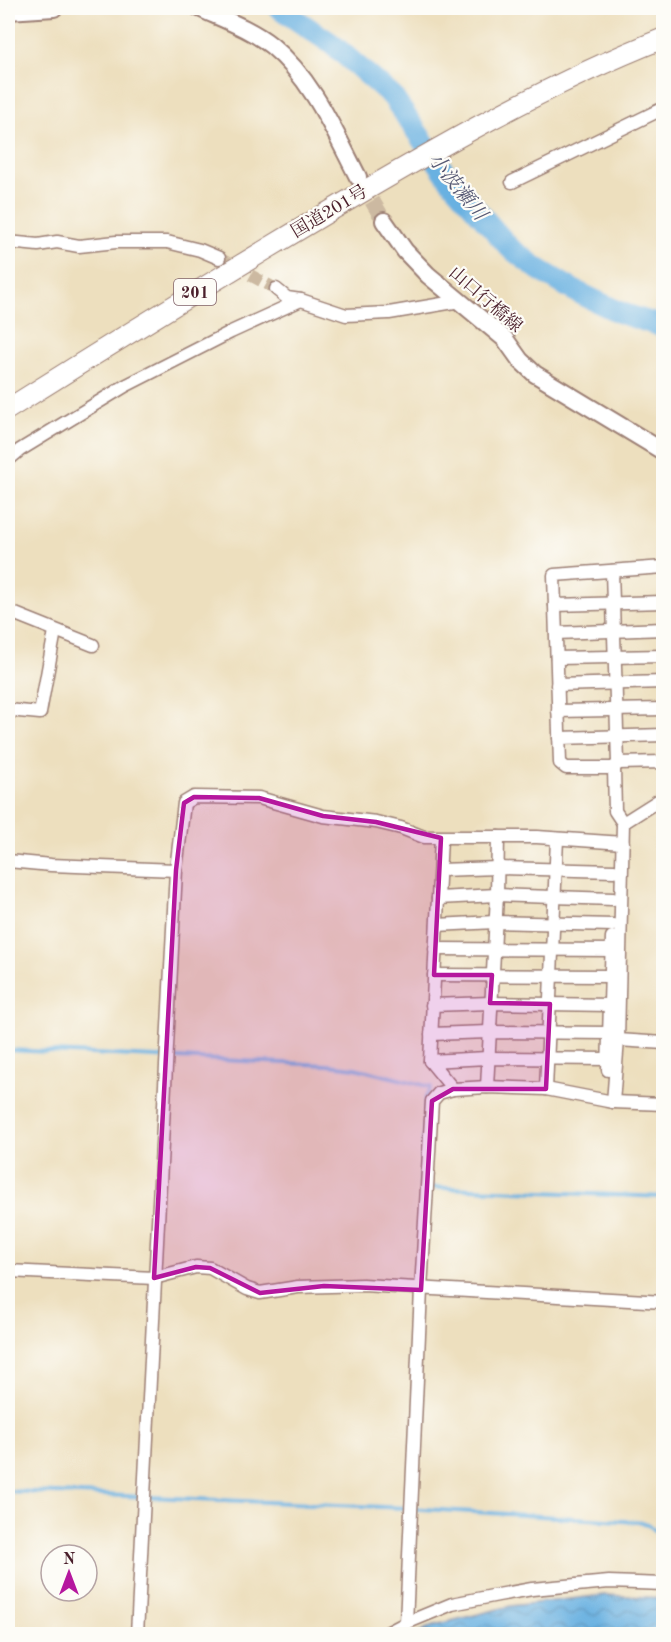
<svg xmlns="http://www.w3.org/2000/svg" width="671" height="1642" font-family="'Old Standard TT','Noto Serif JP',serif">
<defs>
<pattern id="water-waves" width="16" height="10" patternUnits="userSpaceOnUse" patternTransform="scale(1.5)"><rect width="16" height="10" fill="#69b1e1"/><path d="M0 5q4-4 8 0t8 0" fill="none" stroke="#588fb7"/></pattern>
</defs>
<rect width="100%" height="100%" fill="#fdfcf7"/>
<filter id="ink" filterUnits="userSpaceOnUse"><feTurbulence type="fractalNoise" baseFrequency=".0167" numOctaves="2"/><feDisplacementMap in="SourceGraphic" scale="12" xChannelSelector="R" yChannelSelector="G"/><feConvolveMatrix kernelMatrix="1 2 1 2 8 2 1 2 1" color-interpolation-filters="sRGB"/></filter>
<filter id="wash" filterUnits="userSpaceOnUse"><feTurbulence type="fractalNoise" baseFrequency=".008" numOctaves="4" result="noise"/><feDisplacementMap in="SourceGraphic" scale="24" xChannelSelector="R" yChannelSelector="G"/><feGaussianBlur stdDeviation="1.35" result="paint"/><feColorMatrix in="noise" values="0 0 0 0 0 0 0 0 0 0 0 0 0 0 0 0 0 1.4 0 .05"/><feComposite in="paint" operator="in"/></filter>
<g filter="url(#wash)">
<rect width="100%" height="100%" fill="#eddfbe"/>
<path fill="url(#water-waves)" stroke="#5a6886" stroke-width="1.5" d="M604 1595 663 1598V1634H415L431 1626 511 1606Z"/>
<g fill="none" stroke-linecap="round" stroke-linejoin="round">
<g stroke="#69b1e1" stroke-width="4">
<path d="M8 1050 328 1065 355 1068 431 1087 426 1096 421 1187 664 1197"/>
<path d="M8 1491 407 1508 639 1522 648 1524 664 1538"/>
</g>
<path stroke="#69b1e1" stroke-width="22" d="M279 8 332 44 392 96 450 180 510 248 538 269 573 290 621 313 664 327"/>
</g>
</g>
<g filter="url(#ink)">
<g fill="none" stroke-linecap="round" stroke-linejoin="round">
<path stroke="#ccb9a1" stroke-width="12" stroke-dasharray="12 6" stroke-linecap="butt" d="M219 258 276 289"/>
<path stroke="#ccb9a1" stroke-width="16" stroke-dasharray="16 8" stroke-linecap="butt" d="M360 180 384 221"/>
<defs>
<g id="minor">
<path d="M512 182 664 108"/>
<path d="M8 242 38 245 57 242 79 246 116 242H167L200 250 219 258"/>
<path d="M276 289 287 298 301 300 346 315 389 313 460 301"/>
<path d="M8 460 20 450 125 386 231 332 301 300"/>
<path d="M612 571 618 763 614 768"/>
<path d="M555 605 664 602"/>
<path d="M8 611 93 645"/>
<path d="M556 633 664 629"/>
<path d="M557 658 664 656"/>
<path d="M557 685 664 682"/>
<path d="M8 710 40 713 55 631"/>
<path d="M558 711 664 709"/>
<path d="M559 738 664 735"/>
<path d="M618 763 664 762"/>
<path d="M623 823 615 811 614 768H566L560 763 554 575 664 567"/>
<path d="M441 838 430 1061 453 1089"/>
<path d="M8 861 51 865 176 870"/>
<path d="M440 870 497 868 614 871"/>
<path d="M438 898 497 895 613 899"/>
<path d="M437 925 495 922 613 925"/>
<path d="M435 949 612 950"/>
<path d="M434 975 611 976"/>
<path d="M432 1005 490 1003 610 1005"/>
<path d="M431 1034 489 1032 609 1033"/>
<path d="M618 1040 664 1043"/>
<path d="M430 1061 487 1058 608 1059"/>
<path d="M608 1070 612 937"/>
<path d="M487 1087 497 895 498 837"/>
<path d="M546 1089 557 839"/>
<path d="M613 1102 618 1040 623 823 664 797"/>
<path d="M8 1271 154 1278 196 1267 210 1268 247 1289 260 1293 298 1287 363 1285 664 1302"/>
<path d="M406 1623 421 1290 432 1101 439 1093 453 1089 487 1087 546 1089 613 1102 664 1104"/>
<path d="M137 1634 176 870 184 803 194 797 259 798 323 816 376 822 401 828 424 837H537L623 843"/>
<path d="M385 1634 406 1623 452 1604 498 1595 532 1589 609 1582 664 1584"/>
</g>
<g id="secondary">
<path d="M199 8C223 19 251 29 272 46 313 80 334 131 358 177"/>
<path d="M8 11 54 8"/>
<path d="M384 221 405 251 428 275 505 339 520 360 535 374 664 452"/>
</g>
<path id="trunk" d="M8 409C113 343 218 278 325 214 435 149 545 85 664 38"/>
</defs>
<use href="#minor" stroke="#9c7f74" stroke-width="15"/>
<use href="#secondary" stroke="#9c7f74" stroke-width="20"/>
<use href="#trunk" stroke="#9c7f74" stroke-width="22"/>
<use href="#minor" stroke="#fff" stroke-width="12"/>
<use href="#secondary" stroke="#fff" stroke-width="16"/>
<use href="#trunk" stroke="#fff" stroke-width="20"/>
</g>
</g>
<path fill="#b5179e" fill-opacity="0.2" stroke="#b5179e" stroke-width="4.5" stroke-linejoin="round" d="M194 797 259 798 323 816 376 822 441 838 434 975H492L490 1003 550 1004 546 1089H453L432 1101 421 1290 324 1286 260 1293 210 1268 196 1267 154 1278 176 870 184 803Z"/>
<g text-anchor="middle" stroke-width="4.5" stroke-linejoin="round" paint-order="stroke">
<rect fill="#fdfcf7" stroke="#806168" stroke-width="1.5" x="174" y="279" width="42" height="26" rx="4.5"/>
<g font-size="16" font-weight="bold" fill="#4a1f2b">
<text x="195" y="298">201</text>
</g>
<g font-size="18" fill="#4a1f2b" stroke="#fdfcf7">
<text transform="translate(329 211) rotate(-31)" y="6">国道201号</text>
<text transform="translate(486 299) rotate(41)" y="6">山口行橋線</text>
</g>
<g font-size="20" font-style="italic" fill="#565974" stroke="#fdfcf7">
<text transform="translate(458 186) rotate(51)" y="7">小波瀬川</text>
</g>
</g>
<rect width="671" height="1642" fill="none" stroke="#fdfcf7" stroke-width="30"/>
<g transform="translate(69 1573)"><circle r="28" fill="#fdfcf7" stroke="#b5a4a5" stroke-width="1.5"/>
<path d="M0-4.5L10 22L0 15L-10 22Z" fill="#b5179e"/>
<text y="-9" font-size="16" font-weight="bold" text-anchor="middle" fill="#4a1f2b">N</text>
</g>
</svg>
